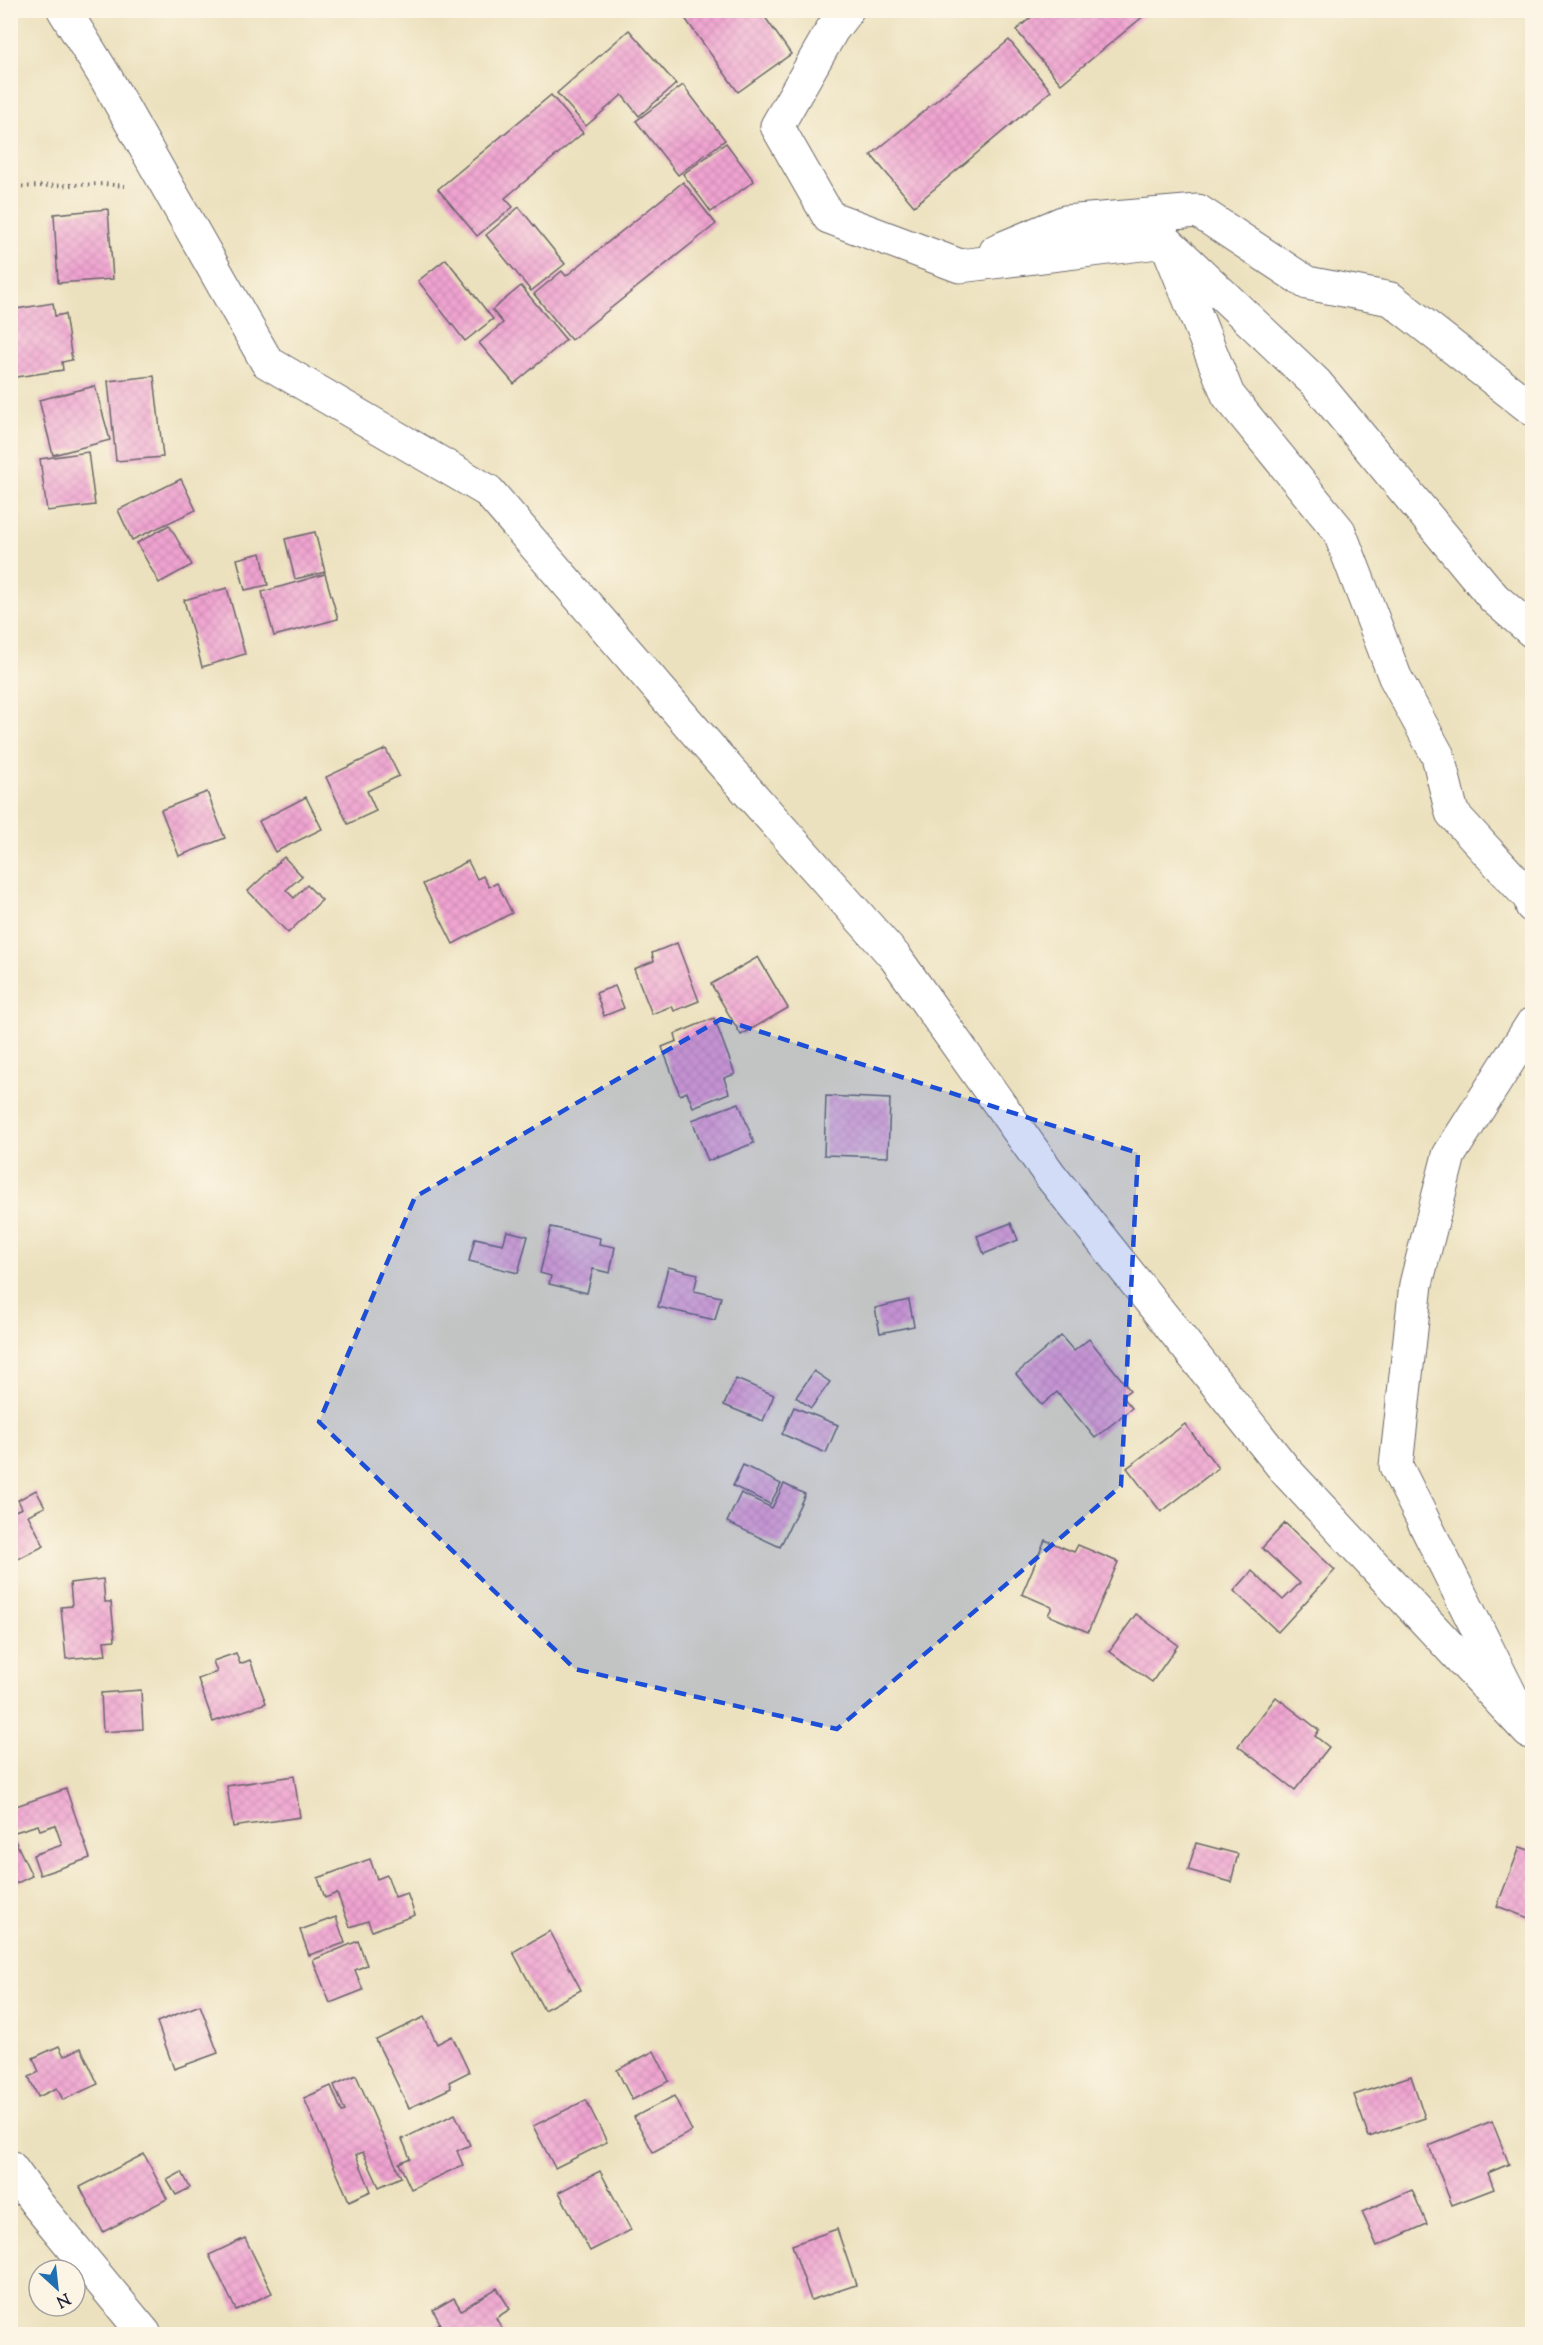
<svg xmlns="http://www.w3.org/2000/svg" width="1543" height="2345" font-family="'Sorts Mill Goudy',serif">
<defs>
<pattern id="building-cross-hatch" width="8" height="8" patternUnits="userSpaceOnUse" patternTransform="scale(1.5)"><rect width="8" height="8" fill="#efa3d0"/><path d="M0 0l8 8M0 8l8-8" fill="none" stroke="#cd8cb4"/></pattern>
</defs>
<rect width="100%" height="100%" fill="#fcf5e5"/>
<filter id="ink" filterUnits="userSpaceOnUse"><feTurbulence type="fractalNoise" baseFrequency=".0167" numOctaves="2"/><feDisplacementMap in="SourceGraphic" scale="12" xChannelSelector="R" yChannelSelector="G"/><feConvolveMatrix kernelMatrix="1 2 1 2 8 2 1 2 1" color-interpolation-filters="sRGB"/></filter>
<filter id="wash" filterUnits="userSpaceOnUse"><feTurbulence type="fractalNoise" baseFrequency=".008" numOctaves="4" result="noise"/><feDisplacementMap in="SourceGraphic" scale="24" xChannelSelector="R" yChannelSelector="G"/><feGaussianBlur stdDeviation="1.35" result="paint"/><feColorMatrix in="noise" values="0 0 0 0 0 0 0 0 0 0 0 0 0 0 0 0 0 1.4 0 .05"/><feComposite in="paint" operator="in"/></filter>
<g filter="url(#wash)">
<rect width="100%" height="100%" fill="#ece1be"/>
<g id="blocks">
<g fill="url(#building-cross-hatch)">
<path d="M679 10H760L791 54 738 92Z"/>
<path d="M1040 10H1151L1061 84 1016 30Z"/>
<path d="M629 30 676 84 639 116 622 95 586 126 557 93Z"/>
<path d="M1009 40 1051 91 914 206 871 155Z"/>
<path d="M683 85 725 140 678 175 636 121Z"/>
<path d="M551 95 583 133 505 198 513 207 477 236 438 189Z"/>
<path d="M726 143 754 181 711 212 683 174Z"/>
<path d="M683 182 716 224 571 340 534 294 562 271 566 276Z"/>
<path d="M519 207 565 264 531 291 486 235Z"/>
<path d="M108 209 113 279 58 283 54 214Z"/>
<path d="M446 259 493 319 465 341 418 281Z"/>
<path d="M521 286 566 340 514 384 479 343 503 323 492 310Z"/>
<path d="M53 303 55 316 65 314 72 360 62 362 63 370 10 378V310Z"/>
<path d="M154 376 163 457 116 461 108 381Z"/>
<path d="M95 386 110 440 53 455 39 400Z"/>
<path d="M88 452 95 505 47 511 40 459Z"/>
<path d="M181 479 196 510 132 540 118 510Z"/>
<path d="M169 525 192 565 159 583 137 543Z"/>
<path d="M315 532 325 572 295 579 285 539Z"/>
<path d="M261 553 268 585 245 590 237 559Z"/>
<path d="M325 574 338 619 274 636 262 592Z"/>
<path d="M227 588 245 654 202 667 184 600Z"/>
<path d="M386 749 399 776 367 791 376 811 348 824 326 777Z"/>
<path d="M207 792 225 838 179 856 161 810Z"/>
<path d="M306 797 322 829 275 852 259 821Z"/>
<path d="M284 857 302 876 286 890 294 898 307 885 322 900 288 933 248 891Z"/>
<path d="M468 861 477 879 483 876 489 887 497 883 512 913 453 944 423 884Z"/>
<path d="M677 943 699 1001 674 1011 672 1006 652 1014 634 969 654 961 652 953Z"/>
<path d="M758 957 788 1008 741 1035 711 984Z"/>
<path d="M615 986 624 1008 604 1016 596 993Z"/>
<path d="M714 1018 735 1074 724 1078 729 1093 693 1107 687 1092 680 1095 662 1047 677 1041 675 1034Z"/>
<path d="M826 1096 890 1099 888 1157 824 1155Z"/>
<path d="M739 1103 754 1143 708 1161 692 1120Z"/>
<path d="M1011 1223 1018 1240 984 1254 977 1236Z"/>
<path d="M551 1227 600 1238 599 1244 615 1247 610 1273 593 1269 587 1293 549 1284 551 1276 540 1273Z"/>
<path d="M507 1231 528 1236 518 1273 469 1261 475 1238 503 1244Z"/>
<path d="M668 1267 698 1274 694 1291 721 1297 715 1320 658 1307Z"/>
<path d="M909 1300 914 1326 880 1333 875 1308Z"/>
<path d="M1061 1336 1074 1351 1089 1339 1130 1390 1122 1396 1132 1408 1095 1438 1057 1392 1042 1405 1016 1374Z"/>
<path d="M814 1371 830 1382 811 1408 796 1397Z"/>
<path d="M736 1379 774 1395 763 1421 724 1405Z"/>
<path d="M794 1407 838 1425 826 1453 782 1434Z"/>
<path d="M1185 1424 1218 1468 1161 1512 1127 1468Z"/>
<path d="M743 1465 781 1484 770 1504 733 1486Z"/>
<path d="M784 1484 805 1494 780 1547 727 1522 741 1493 772 1508Z"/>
<path d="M36 1490 45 1507 28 1515 44 1546 10 1563V1513L22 1508 18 1500Z"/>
<path d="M1285 1523 1335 1570 1278 1632 1234 1591 1252 1571 1283 1600 1300 1583 1262 1548Z"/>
<path d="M1045 1540 1074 1552 1078 1545 1118 1562 1088 1632 1048 1615 1052 1607 1022 1594Z"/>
<path d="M103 1579 105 1602H111L115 1640 104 1641 106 1655 66 1659 61 1607 72 1606 70 1583Z"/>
<path d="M1136 1614 1178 1645 1152 1682 1109 1651Z"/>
<path d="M236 1653 240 1664 250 1660 266 1703 213 1722 198 1679 217 1672 213 1661Z"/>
<path d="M141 1690 143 1729 103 1732 101 1693Z"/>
<path d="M1276 1697 1319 1730 1315 1736 1329 1747 1295 1790 1238 1746Z"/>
<path d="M294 1776 300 1817 233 1827 227 1786Z"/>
<path d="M66 1789 90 1858 40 1875 33 1855 62 1845 55 1825 40 1830 38 1825 15 1832 10 1821V1808Z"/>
<path d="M12 1834 32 1876 13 1885 10 1880Z"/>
<path d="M1196 1843 1238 1854 1231 1882 1188 1870Z"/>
<path d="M1520 1847 1532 1851 1531 1919 1497 1906Z"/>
<path d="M370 1859 377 1879 387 1875 395 1897 407 1893 415 1915 372 1931 368 1921 350 1927 337 1893 325 1898 318 1878Z"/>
<path d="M336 1917 345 1943 309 1955 300 1930Z"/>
<path d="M550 1931 581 1990 544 2010 513 1952Z"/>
<path d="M358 1941 367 1965 355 1970 363 1990 330 2003 313 1960Z"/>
<path d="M200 2005 218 2053 174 2069 157 2022Z"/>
<path d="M424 2017 437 2044 452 2036 469 2072 449 2082 451 2088 409 2108 376 2040Z"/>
<path d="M59 2046 64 2056 81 2048 98 2084 63 2100 57 2088 38 2097 29 2077 39 2072 33 2058Z"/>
<path d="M654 2051 669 2081 632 2100 617 2070Z"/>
<path d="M356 2075 401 2177 379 2187 363 2152 356 2155 371 2191 349 2201 304 2098 331 2086 342 2112 345 2111 334 2085Z"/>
<path d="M1411 2076 1425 2118 1369 2137 1354 2095Z"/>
<path d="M674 2096 692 2131 653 2152 634 2117Z"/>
<path d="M586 2100 607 2142 555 2168 533 2126Z"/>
<path d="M455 2114 470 2145 457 2151 463 2165 411 2189 399 2163 410 2158 402 2139Z"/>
<path d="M1492 2121 1509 2164 1488 2173 1494 2189 1452 2205 1429 2146Z"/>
<path d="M144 2154 167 2199 103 2232 80 2187Z"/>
<path d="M600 2171 631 2230 590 2251 559 2192Z"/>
<path d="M182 2172 190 2188 176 2195 167 2180Z"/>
<path d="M1412 2190 1427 2224 1377 2246 1362 2212Z"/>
<path d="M837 2229 856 2285 811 2300 792 2245Z"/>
<path d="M245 2238 272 2293 236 2310 209 2255Z"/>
<path d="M497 2288 510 2309 496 2318 505 2334H429L427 2331 440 2323 433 2310 454 2298 461 2310Z"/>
</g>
</g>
</g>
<g filter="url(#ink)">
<use href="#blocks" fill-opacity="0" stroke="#696569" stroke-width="1.5"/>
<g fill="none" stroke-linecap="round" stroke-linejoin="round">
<defs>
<g id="minor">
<path d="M64 10 106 78 267 362 488 491 721 761 895 957 1050 1175 1286 1471 1529 1732"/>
<path d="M847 10 832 30 777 126 829 217 960 266 1166 241 1316 383 1494 598 1532 631"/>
<path d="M996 251 1065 222 1198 211 1307 283 1391 299 1532 409"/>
<path d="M1170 251 1228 395 1339 531 1395 677 1438 756 1452 813 1531 899 1532 906"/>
<path d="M1512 1698 1396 1466 1416 1284 1449 1155 1532 1024"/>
<path d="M10 2167 38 2205 145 2334"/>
</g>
</defs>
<use href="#minor" stroke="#696569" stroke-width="35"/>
<path stroke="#696569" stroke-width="4" stroke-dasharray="1.5 4.5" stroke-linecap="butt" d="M10 187 104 184 125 186"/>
<use href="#minor" stroke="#fff" stroke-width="33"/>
</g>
</g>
<path fill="#1d4ed8" fill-opacity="0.2" stroke="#1d4ed8" stroke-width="4.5" stroke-dasharray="12 8" stroke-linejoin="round" d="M721 1019 1138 1153 1121 1486 837 1729 575 1669 319 1422 415 1197Z"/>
<rect width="1543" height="2345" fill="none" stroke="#fcf5e5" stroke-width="36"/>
<g transform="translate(57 2288) rotate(153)"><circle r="28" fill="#fcf5e5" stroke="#a5a1a1" stroke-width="1.5"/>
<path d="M0-4.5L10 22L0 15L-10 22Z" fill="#1f6fb2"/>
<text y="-9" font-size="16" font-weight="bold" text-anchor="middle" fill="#22223b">N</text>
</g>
</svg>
